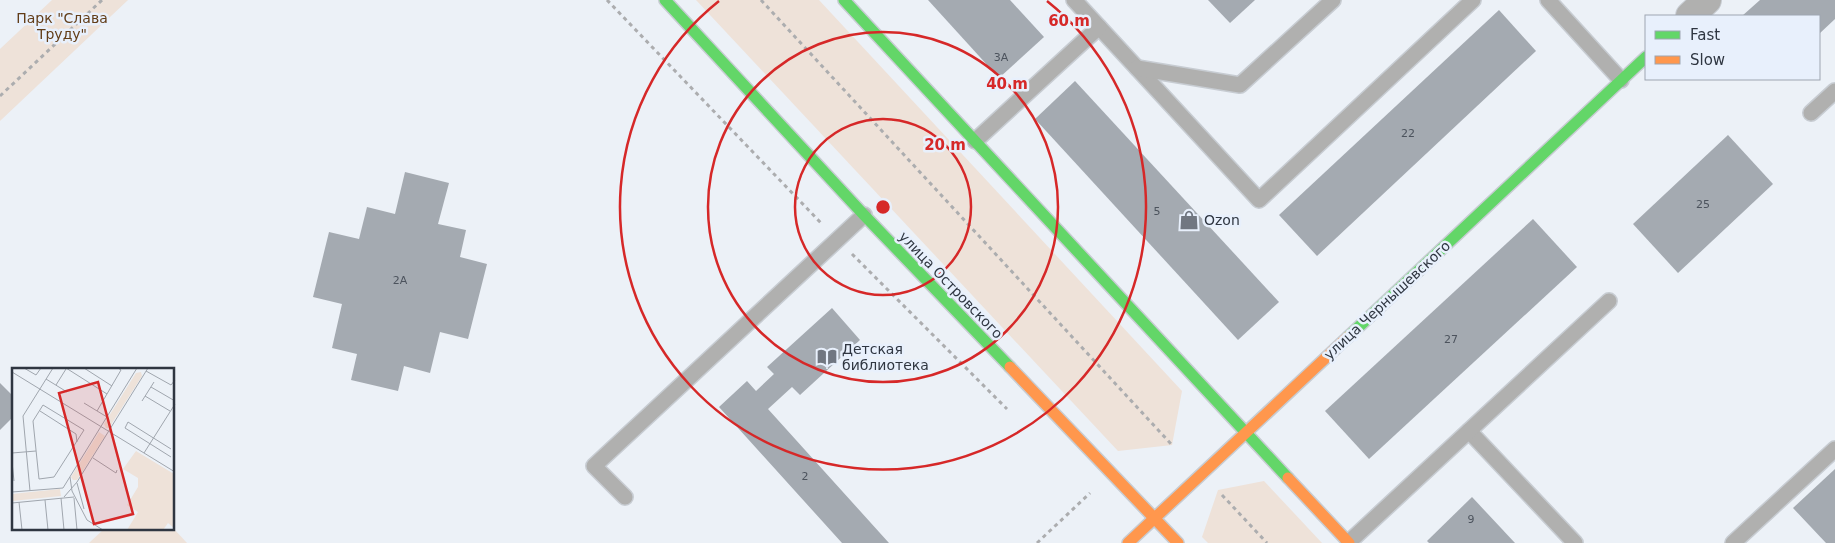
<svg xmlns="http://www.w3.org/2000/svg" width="1835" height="543" font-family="'DejaVu Sans',sans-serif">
<rect width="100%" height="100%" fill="#ecf1f7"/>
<g fill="#eee2d9">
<path d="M52 0H128L0 121V49Z"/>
<path d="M696 0H819L1182 391 1172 445 1118 451Z"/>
<path d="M1264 481 1322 543H1208L1202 537 1218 490Z"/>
<path d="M104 529H174L187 543H89Z"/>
</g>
<g fill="#a4aab1">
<path d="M928 0H1010L1044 37 999 78Z"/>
<path d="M1208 0H1255L1230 23Z"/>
<path d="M1760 0H1835V19L1819 34V16H1742Z"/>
<path d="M1499 10 1536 51 1317 256 1279 215Z"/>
<path d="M1075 81 1279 302 1238 340 1035 119Z"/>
<path d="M1728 135 1773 184 1678 273 1633 224Z"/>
<path d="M405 172 449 183 438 224 466 230 460 257 487 264 468 339 440 332 430 373 404 366 398 391 351 380 357 354 332 348 342 304 313 297 329 232 359 239 367 207 395 214Z"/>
<path d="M1533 219 1577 267 1369 459 1325 411Z"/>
<path d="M832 308 860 340 800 395 792 387 768 409 889 543H842L719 407 747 381 756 391 774 374 767 367Z"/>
<path d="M0 383 14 397V416L0 430Z"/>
<path d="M1835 469V543H1826L1793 508Z"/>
<path d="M1472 497 1515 543H1429L1427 541Z"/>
</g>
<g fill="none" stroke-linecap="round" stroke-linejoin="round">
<defs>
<g id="lane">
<path d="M1074 0 1259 200 1473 0"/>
<path d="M1548 0 1621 80"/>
<path d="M1137 68 1240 85 1333 0"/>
<path d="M1811 113 1835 91"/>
<path d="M975 141 1099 27"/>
<path d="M1469 431 1575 543"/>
<path d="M625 497 594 466 864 215"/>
<path d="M1348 543 1609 301"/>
<path d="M1733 543 1835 449"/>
</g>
<path id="street" d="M1690 16 1707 0"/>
<g id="fast">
<path d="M665 0 864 215 1010 367"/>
<path d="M844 0 1288 478"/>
<path d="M1348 337 1646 57"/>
</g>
<g id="slow">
<path d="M1010 367 1178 543"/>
<path d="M1288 478 1349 543"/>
<path d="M1128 543 1348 337"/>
</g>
</defs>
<use href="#lane" stroke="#c7ccd2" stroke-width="18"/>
<use href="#street" stroke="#c7ccd2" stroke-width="30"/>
<use href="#fast" stroke="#c7ccd2" stroke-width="14"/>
<use href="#slow" stroke="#c7ccd2" stroke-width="14"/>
<g stroke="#acadaf" stroke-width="3" stroke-dasharray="4 4" stroke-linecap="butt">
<path d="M607 0 821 223"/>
<path d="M761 0 1172 445"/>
<path d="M0 96 102 0"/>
<path d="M852 254 1007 409"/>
<path d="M1222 495 1267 543"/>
<path d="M1037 543 1090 493"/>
</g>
<use href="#lane" stroke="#b0b0af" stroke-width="15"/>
<use href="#street" stroke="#b0b0af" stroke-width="28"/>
<use href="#fast" stroke="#63d668" stroke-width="11"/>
<use href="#slow" stroke="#ff974d" stroke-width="11"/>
</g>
<g fill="none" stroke="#d62828" stroke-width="2.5">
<circle cx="883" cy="207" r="88"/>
<circle cx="883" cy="207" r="175"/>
<path d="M1047 1A263 263 0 1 1 719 1"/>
</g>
<defs>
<symbol id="shop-bare" viewBox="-9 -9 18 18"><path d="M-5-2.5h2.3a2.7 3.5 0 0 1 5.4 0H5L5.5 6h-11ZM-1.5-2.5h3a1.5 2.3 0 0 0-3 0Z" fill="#717781" stroke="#e8f0fc" stroke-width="2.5" paint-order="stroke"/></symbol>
<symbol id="library-bare" viewBox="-9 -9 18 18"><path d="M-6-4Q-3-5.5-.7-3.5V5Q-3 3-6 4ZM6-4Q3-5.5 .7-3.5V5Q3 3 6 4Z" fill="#717781" stroke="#e8f0fc" stroke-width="2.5" paint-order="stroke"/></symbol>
</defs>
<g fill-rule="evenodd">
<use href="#shop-bare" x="1175" y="206" width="28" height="28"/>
<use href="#library-bare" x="813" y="343" width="28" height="28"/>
</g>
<g text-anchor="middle" stroke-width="5" stroke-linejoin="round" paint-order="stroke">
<g font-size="11" fill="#4c535d">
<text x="1001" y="61">3А</text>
<text x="1408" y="137">22</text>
<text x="1703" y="208">25</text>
<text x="1157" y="215">5</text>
<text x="400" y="284">2А</text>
<text x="1451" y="343">27</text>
<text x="805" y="480">2</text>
<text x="1471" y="523">9</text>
</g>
<g font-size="14" fill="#623d18" stroke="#e8f0fc">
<text x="62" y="23">Парк "Слава<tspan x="62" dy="16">Труду"</tspan></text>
</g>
<g font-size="14" fill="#2f3641" stroke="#e8f0fc" text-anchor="start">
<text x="1204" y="225">Ozon</text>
<text x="842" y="354">Детская<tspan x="842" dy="16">библиотека</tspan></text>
</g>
<g font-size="14" fill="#2f3641" stroke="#e8f0fc">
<text transform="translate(951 285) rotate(46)" y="5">улица Островского</text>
<text transform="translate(1387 300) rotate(-43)" y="5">улица Чернышевского</text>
</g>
</g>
<g transform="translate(12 368)">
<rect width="162" height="162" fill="#ecf1f7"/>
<path d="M129 4 130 8 97 60H94L92 56 124 5ZM87 64 93 68 65 112H61L59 109ZM124 83 162 106V160L156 155 151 162H115L126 144 115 137 126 119V110L111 101ZM48 121 49 128 0 133V126Z" fill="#eee2d9"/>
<path fill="none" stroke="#a0a6ae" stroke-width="1" d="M12 0 24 7 29 0M54 0 95 26M72 0 100 18M134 3 159 17 163 12M0 4 163 104M34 11 55 24M44 17 54 1M139 19 163 33M133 28 158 43M130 33 142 14M72 35 95 49M31 37 72 62 42 109 27 111 21 53ZM28 43 64 66 65 74M85 43 109 2 106 0M159 81 116 54 113 60 159 89M0 85 24 83M132 85 163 36M81 90 104 105 105 102M0 94 2 113M58 109 60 123 75 152 91 162M65 115 72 141M51 120 125 0M18 123 11 48 41 0M0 124 51 120M52 129 65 114 136 0M49 130 52 162M62 130 65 162M33 132 36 162M7 134 10 162M0 135 62 129"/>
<path fill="#d62828" fill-opacity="0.15" stroke="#d62828" stroke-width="2.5" d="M86 14 121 146 82 156 47 25Z"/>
<rect width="162" height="162" fill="none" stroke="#2f3641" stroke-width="2.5"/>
</g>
<circle cx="883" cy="207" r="8" fill="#d62828" stroke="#e8f0fc" stroke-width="2.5"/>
<g font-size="15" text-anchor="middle" font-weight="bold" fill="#d62828" stroke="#e8f0fc" stroke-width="5" stroke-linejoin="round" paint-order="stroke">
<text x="1069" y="26">60 m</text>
<text x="1007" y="89">40 m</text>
<text x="945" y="150">20 m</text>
</g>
<rect x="1645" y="15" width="175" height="65" fill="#e8f0fc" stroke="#9ea6b1"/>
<rect x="1655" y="31" width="25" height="8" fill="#63d668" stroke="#9ea6b1"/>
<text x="1690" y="40" font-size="15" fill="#2f3641">Fast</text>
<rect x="1655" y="56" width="25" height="8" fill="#ff974d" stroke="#9ea6b1"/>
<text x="1690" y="65" font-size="15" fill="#2f3641">Slow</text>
</svg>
